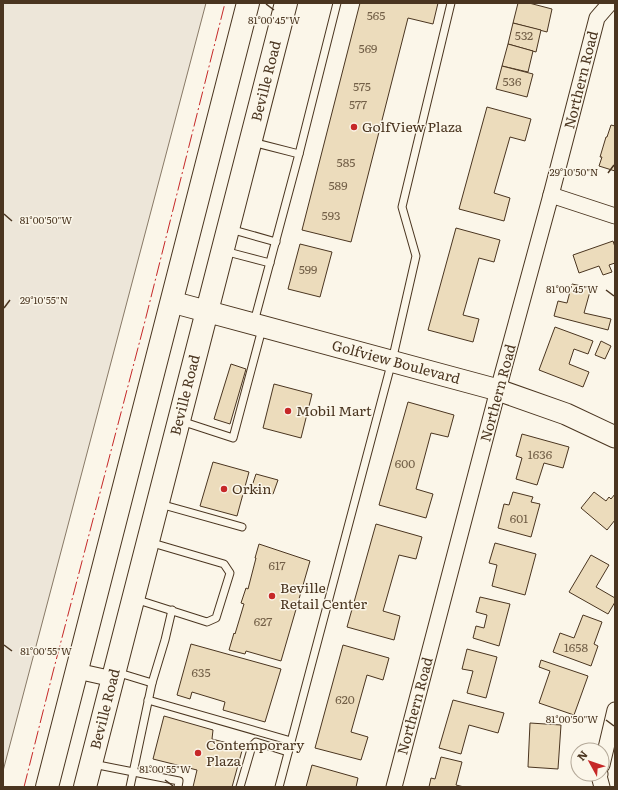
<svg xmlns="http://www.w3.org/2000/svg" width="618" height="790" font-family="Literata,serif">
<rect width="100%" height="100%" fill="#fbf6e9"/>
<path fill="#ede6d9" stroke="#887966" d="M3 3H206L3 771Z"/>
<g fill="#ecdcbc" stroke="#4a3520">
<path d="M360 3H438L433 24 408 18 351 242 302 230Z"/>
<path d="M518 3H529L552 9 547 32 513 23Z"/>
<path d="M513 23 541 30 536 52 508 44Z"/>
<path d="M508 44 533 51 528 72 502 66Z"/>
<path d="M502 66 533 74 527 97 496 89Z"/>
<path d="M487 107 531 119 525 141 510 137 494 193 510 198 504 221 459 209Z"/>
<path d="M611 125 615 126V171L599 166 602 157H600L606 137H607Z"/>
<path d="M456 228 500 240 494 262 479 258 463 315 479 319 473 342 428 330Z"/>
<path d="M613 241 615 247V263L609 265 612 272 603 275 599 266 579 273 573 255Z"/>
<path d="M300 244 332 252 320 297 288 289Z"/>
<path d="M572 284 591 288 584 313 611 319 608 330 554 316 558 301 567 303Z"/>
<path d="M555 327 593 341 588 354 574 349 569 364 589 372 583 387 539 370Z"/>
<path d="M601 341 611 346 605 359 595 355Z"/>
<path d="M231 364 246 369 230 424 214 419Z"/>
<path d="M274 384 312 394 301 438 263 428Z"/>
<path d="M408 402 454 415 448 437 431 433 416 489 433 494 426 518 379 505Z"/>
<path d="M522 434 569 447 563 468 544 463 537 485 516 479 522 458 516 456Z"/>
<path d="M213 462 249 472 237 516 200 506Z"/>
<path d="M256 474 278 480 273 494 251 489Z"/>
<path d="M513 492 533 497 531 502 540 504 531 537 498 528 504 504 509 505Z"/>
<path d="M594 492 606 501 609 497 611 499 615 494V520L607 530 581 508Z"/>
<path d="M376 524 422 537 416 559 399 555 383 611 400 616 394 640 347 627Z"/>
<path d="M495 543 536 554 525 595 492 586 497 565 489 563Z"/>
<path d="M259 544 310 561 281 661 246 651 245 654 229 650 234 633 235 634 244 604 241 603 246 588 248 589 256 558H255Z"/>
<path d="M591 555 609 565 596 587 615 598V602L608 614 569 592Z"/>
<path d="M480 597 510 604 499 646 473 638 476 626 484 628 487 615 476 612Z"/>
<path d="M583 615 602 622 594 644 598 646 591 666 553 652 560 633 574 638Z"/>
<path d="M191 644 281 669 265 722 223 710 225 702 192 692 190 699 177 695Z"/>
<path d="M343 645 389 658 383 680 367 675 351 732 368 737 361 760 315 748Z"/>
<path d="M467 649 497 657 486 698 467 693 473 671 462 669Z"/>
<path d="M541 660 588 676 574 715 539 703 550 671 539 667Z"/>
<path d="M453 700 504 713 498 733 469 725 461 754 439 748Z"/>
<path d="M164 716 213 730 212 739 243 747 232 787H193L197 770 153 759Z"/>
<path d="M530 723 561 725 558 769 528 767Z"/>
<path d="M441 757 462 762 456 785 464 787H429L431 778 435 779Z"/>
<path d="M312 765 358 778 356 787H306Z"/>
</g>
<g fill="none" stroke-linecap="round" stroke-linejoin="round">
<defs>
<g id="lane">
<path d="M252 142 299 154"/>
<path d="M230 229 276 242"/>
<path d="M224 251 270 263"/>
<path d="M254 322 299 154 337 3"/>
<path d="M181 421 233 438 262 329"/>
<path d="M160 504 242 527"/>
<path d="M135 599 207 622 216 618 230 573 224 564 149 542"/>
<path d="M116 672 152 683"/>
<path d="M148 700 291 741"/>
<path d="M93 764 179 781 178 787"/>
<path d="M130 787 152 683 165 640 172 610"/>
<path d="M240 787 252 746 256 742 288 752"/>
<path d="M279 787 392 361 416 256 402 207 451 3"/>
</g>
<g id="street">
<path d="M551 195 615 216"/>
<path d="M77 671 113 679"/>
<path d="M602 765 615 710"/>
<path d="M600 774 599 776 602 787"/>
<path d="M394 787 498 390 551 195 597 18 610 3"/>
</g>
<path id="secondary" d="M172 302 498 390 566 414 615 437"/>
<g id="primary">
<path d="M47 787 248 3"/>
<path d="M85 787 286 3"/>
</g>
</defs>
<use href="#lane" stroke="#4a3520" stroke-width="9"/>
<use href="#street" stroke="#4a3520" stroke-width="17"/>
<use href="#secondary" stroke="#4a3520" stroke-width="23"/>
<use href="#primary" stroke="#4a3520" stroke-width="24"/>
<use href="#lane" stroke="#fbf6e9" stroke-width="7"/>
<use href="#street" stroke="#fbf6e9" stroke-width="15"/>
<use href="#secondary" stroke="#fbf6e9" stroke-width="21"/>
<use href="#primary" stroke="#fbf6e9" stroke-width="22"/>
<path stroke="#c62828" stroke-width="1" stroke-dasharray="14 3 2 3" stroke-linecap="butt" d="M24 787 53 672 144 325 225 3"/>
</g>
<path fill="none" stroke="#4a3520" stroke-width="1.5" d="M266 4 274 10M608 173 614 165M4 214 12 221M606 290 614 296M4 308 10 300M4 645 12 651M606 720 614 726M165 780 173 786"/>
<g fill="#c62828" stroke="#fbf6e9" stroke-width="1.5">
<circle cx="354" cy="127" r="4"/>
<circle cx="288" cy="411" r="4"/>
<circle cx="224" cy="489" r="4"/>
<circle cx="272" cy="596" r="4"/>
<circle cx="198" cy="753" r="4"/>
</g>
<g text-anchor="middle" stroke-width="3" stroke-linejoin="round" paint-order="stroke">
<g font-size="12" fill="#725f47">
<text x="376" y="20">565</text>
<text x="524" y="40">532</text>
<text x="368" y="53">569</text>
<text x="512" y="86">536</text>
<text x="362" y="91">575</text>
<text x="358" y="109">577</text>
<text x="346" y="167">585</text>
<text x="338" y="190">589</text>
<text x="331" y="220">593</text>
<text x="308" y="274">599</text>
<text x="540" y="459">1636</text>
<text x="405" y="468">600</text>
<text x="519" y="523">601</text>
<text x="277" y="570">617</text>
<text x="263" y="626">627</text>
<text x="576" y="652">1658</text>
<text x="201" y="677">635</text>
<text x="345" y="704">620</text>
</g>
<g font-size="14" fill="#4a3520" stroke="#fbf6e9">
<text transform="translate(581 80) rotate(-76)" y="5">Northern Road</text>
<text transform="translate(266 81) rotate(-76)" y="5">Beville Road</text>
<text transform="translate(396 362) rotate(15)" y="5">Golfview Boulevard</text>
<text transform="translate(498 393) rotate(-75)" y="5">Northern Road</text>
<text transform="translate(185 395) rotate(-76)" y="5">Beville Road</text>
<text transform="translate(415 706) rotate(-75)" y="5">Northern Road</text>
<text transform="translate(105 709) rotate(-76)" y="5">Beville Road</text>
</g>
<g font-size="14" fill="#4a3520" stroke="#fbf6e9" text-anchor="start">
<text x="362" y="132">GolfView Plaza</text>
<text x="296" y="416">Mobil Mart</text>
<text x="232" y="494">Orkin</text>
<text x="280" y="593">Beville<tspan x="280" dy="16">Retail Center</tspan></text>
<text x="206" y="750">Contemporary<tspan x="206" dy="16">Plaza</tspan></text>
</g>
</g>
<g font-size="10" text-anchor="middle" fill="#4a3520" stroke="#fbf6e9" stroke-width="3" stroke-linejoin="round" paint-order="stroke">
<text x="274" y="24">81°00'45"W</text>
<text x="574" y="176">29°10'50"N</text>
<text x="46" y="224">81°00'50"W</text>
<text x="572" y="293">81°00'45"W</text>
<text x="44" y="304">29°10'55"N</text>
<text x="46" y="655">81°00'55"W</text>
<text x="572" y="723">81°00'50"W</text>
<text x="165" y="773">81°00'55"W</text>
</g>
<rect width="618" height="790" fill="none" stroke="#4a3520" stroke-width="8"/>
<g transform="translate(590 762) rotate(310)"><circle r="19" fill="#fbf6e9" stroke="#b4a999"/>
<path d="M0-3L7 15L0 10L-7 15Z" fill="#c62828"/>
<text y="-6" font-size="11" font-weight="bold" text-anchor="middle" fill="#4a3520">N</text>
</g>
</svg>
